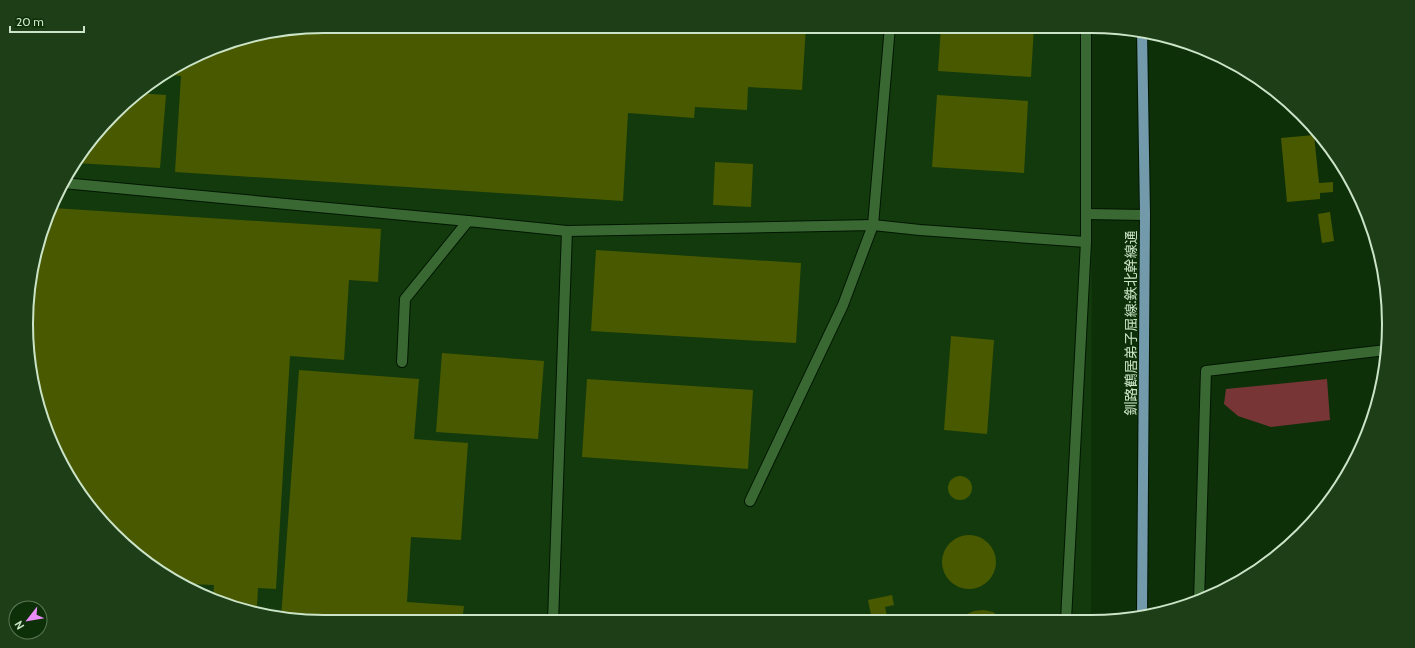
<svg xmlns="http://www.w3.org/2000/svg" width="1415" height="648" font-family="Cabin,'Noto Sans JP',sans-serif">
<rect width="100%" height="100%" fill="#0e3008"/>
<path fill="#133a0c" d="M324 26H1092L1091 620 324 622 266 616 210 599 128 548 66 473 32 382 26 324 32 266 66 175 128 100 175 66 228 42Z"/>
<path fill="#773536" d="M1327 379 1330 420 1271 427 1238 416 1224 404 1226 389Z"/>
<g fill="#495900">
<path d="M324 26H806L802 90 748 87 747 110 695 107 694 118 628 113 623 201 175 172 181 76 163 74 175 66 228 42Z"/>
<path d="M941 26H1034L1031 77 938 71Z"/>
<path d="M137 93 166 95 160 168 76 163 128 100Z"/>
<path d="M937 95 1028 101 1024 173 932 167Z"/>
<path d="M1314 135 1319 183 1333 182V192L1320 193V199L1287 202 1281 138Z"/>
<path d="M715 162 753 164 751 207 713 205Z"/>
<path d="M53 208 381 229 378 282 349 280 344 360 290 356 276 589 258 588 257 606 224 604 213 600 214 585 187 584V585L128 548 66 473 32 382 26 324 32 266Z"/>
<path d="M1330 212 1334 241 1322 243 1318 214Z"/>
<path d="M596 250 801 263 796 343 591 331Z"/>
<path d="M951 336 994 340 987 434 944 430Z"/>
<path d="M442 353 544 361 538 439 436 432Z"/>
<path d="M299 370 419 379 414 439 468 443 461 540 411 537 407 602 464 606 462 622H324L281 618Z"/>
<path d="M587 379 753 390 748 469 582 457Z"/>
<circle cx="960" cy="488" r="12"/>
<circle cx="969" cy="562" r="27"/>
<path d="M892 595 894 605 885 607 888 620H872L868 600Z"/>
<path d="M984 610 993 612 1003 620H961L965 615 974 611Z"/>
</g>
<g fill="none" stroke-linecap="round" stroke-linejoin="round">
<defs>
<g id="lane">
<path d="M63 183 468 221"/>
<path d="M1086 214 1145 215"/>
<path d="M402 362 405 299 468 221 567 231 873 225 920 230 1086 242"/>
<path d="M750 501 843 305 873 225 890 26"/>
<path d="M1066 620 1086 242V26"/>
<path d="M553 621 567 231"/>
</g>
<path id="street" d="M1199 601 1206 371 1386 350"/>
<path id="primary" d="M1142 31 1145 215 1142 616"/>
</defs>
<use href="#lane" stroke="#011600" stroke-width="12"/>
<use href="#street" stroke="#011600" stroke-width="12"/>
<use href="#primary" stroke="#011600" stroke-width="12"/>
<use href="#lane" stroke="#3a6833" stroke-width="10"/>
<use href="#street" stroke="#3a6833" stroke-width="10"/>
<use href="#primary" stroke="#729aaa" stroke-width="10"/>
</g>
<g text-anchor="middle" stroke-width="3" stroke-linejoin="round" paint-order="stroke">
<g font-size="14" fill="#cbe4c7" stroke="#0e3008">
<text transform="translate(1131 323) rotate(-90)" y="5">釧路鶴居弟子屈線:鉄北幹線通</text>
</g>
</g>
<path d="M0 0H1415V648H0ZM324 33H1091A291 291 0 0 1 1382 324V324A291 291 0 0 1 1091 615H324A291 291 0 0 1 33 324V324A291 291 0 0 1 324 33Z" fill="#1d3e17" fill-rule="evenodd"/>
<path fill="none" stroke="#cbe4c7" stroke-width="2" d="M324 33H1091A291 291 0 0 1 1382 324V324A291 291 0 0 1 1091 615H324A291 291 0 0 1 33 324V324A291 291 0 0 1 324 33Z"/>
<g transform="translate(28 620) rotate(239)"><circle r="19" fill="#0e3008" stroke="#5a7854"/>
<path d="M0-3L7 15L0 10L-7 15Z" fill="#ea8dfc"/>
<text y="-6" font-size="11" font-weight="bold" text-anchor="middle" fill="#cbe4c7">N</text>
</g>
<path d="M10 26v6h74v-6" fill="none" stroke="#cbe4c7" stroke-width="2"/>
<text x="16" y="26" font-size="12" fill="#cbe4c7" stroke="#0e3008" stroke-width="3" paint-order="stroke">20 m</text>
</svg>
